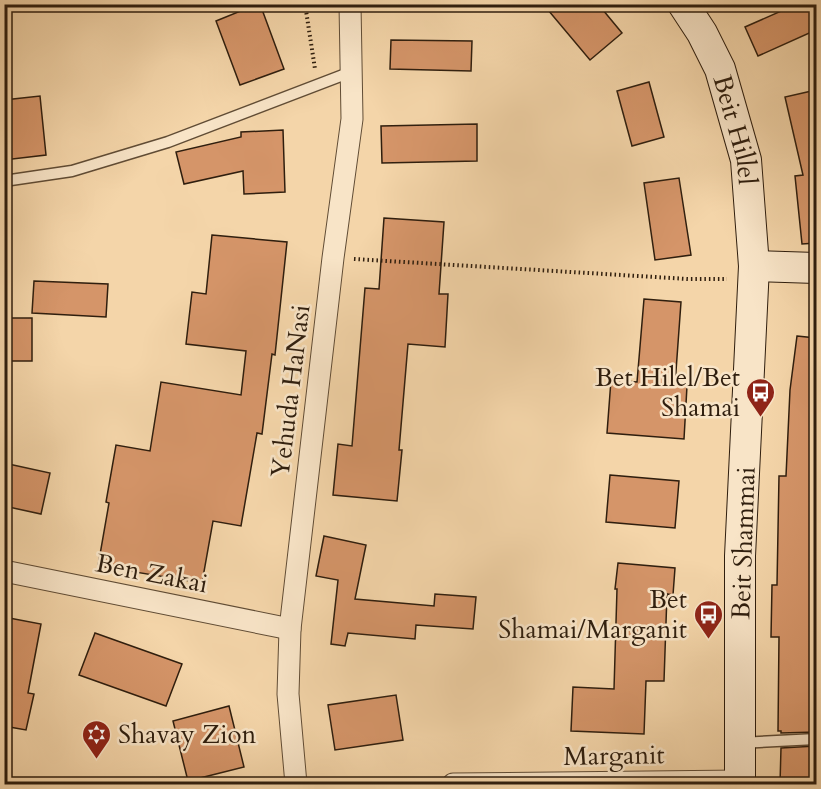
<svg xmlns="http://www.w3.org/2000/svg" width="821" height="789" font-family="Cardo,serif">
<rect width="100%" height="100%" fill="#f4d5a9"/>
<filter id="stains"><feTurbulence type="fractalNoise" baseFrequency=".00333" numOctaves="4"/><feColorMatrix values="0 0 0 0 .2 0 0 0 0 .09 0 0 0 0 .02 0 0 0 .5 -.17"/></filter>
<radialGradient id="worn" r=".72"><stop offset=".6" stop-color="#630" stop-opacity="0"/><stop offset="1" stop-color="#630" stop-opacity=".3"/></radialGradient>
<g fill="#d59569" stroke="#2f1e0e" stroke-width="1.5">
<path d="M258 4H260L284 69 240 85 216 21Z"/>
<path d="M543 4H598L622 33 590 60Z"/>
<path d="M797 4H809L816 21V30L758 56 745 27Z"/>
<path d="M391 40 472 41 471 71 390 69Z"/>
<path d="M649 82 664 137 632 146 617 91Z"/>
<path d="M816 90V243L802 244 795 176 803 175 785 97Z"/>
<path d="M40 96 46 155 4 160V100Z"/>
<path d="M477 124V161L382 163 381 126Z"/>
<path d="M283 130 285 192 244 194 243 171 184 184 176 152 241 137V132Z"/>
<path d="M679 178 691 255 655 260 644 183Z"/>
<path d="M384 218 444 222 439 294H448L445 347 408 344 399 450H402L397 501 333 495 338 444 352 446 365 288 379 289Z"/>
<path d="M212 235 287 242 275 355 272 354 262 434 257 433 241 526 213 521 202 583 98 566 109 503 106 502 116 445 150 451 161 382 241 395 246 351 186 344 192 292 206 294Z"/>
<path d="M34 281 108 284 106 317 32 313Z"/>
<path d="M644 299 681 302 675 385 687 386 684 439 607 433 611 380 637 382Z"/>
<rect x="4" y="318" width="28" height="43"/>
<path d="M797 336 816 338V732L781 733V731H778L779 637H771L772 585H777L779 476H786L790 390Z"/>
<path d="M4 463 50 473 41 514 4 506Z"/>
<path d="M610 475 679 481 675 528 606 522Z"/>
<path d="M324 536 366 545 355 599 434 606 435 594 476 597 473 629 416 625 415 639 348 633 345 646 331 644 338 580 316 576Z"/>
<path d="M618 563 675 568 673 595 667 594 664 681H646L644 734 571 731 573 687 614 689 617 589H615Z"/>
<path d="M4 617 41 624 28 693 34 694 26 730 4 726Z"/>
<path d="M95 633 182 664 166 706 79 675Z"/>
<path d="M396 695 403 740 335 750 328 705Z"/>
<path d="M229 706 244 767 188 781 173 721Z"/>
<path d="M816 746V784H780L781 748Z"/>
</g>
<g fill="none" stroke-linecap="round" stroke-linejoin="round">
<defs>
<g id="lane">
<path d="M4 181 72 171 168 142 351 72"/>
<path d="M740 743 816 739"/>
</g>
<g id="street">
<path d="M4 571 290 629"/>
<path d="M296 784 288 694 290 629 333 258 352 119 350 4"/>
<path d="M453 784 740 781"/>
</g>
<g id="secondary">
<path id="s1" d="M683 4 702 33 720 69 746 160 754 266 740 556V784"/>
<path d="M754 266 816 268"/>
</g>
</defs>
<use href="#lane" stroke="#604c35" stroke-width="13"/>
<use href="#street" stroke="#604c35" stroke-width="23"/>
<use href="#secondary" stroke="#2f1e0e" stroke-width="32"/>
<g stroke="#2f1e0e" stroke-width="4" stroke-dasharray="1.5 3" stroke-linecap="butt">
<path d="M305 4 315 69"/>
<path d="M354 259 688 279H727"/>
</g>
<use href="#lane" stroke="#f8e4c7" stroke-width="10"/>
<use href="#street" stroke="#f8e4c7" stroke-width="21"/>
<use href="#secondary" stroke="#f8e4c7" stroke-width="30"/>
</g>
<defs>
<symbol id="bus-pin" viewBox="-11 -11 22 30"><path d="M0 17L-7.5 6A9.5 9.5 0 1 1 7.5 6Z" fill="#8f2418" stroke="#f8e4c7"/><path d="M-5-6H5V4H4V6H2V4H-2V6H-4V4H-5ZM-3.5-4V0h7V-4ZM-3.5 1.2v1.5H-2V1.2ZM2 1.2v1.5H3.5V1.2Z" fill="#fff"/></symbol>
<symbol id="synagogue-pin" viewBox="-11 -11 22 30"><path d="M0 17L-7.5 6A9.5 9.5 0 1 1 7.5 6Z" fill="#8f2418" stroke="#f8e4c7"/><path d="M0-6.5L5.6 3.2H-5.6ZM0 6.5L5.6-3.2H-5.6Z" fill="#fff"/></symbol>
</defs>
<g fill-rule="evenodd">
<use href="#bus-pin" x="744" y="376" width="33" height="45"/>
<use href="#bus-pin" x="692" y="598" width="33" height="45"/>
<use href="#synagogue-pin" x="80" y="718" width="33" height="45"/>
</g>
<g text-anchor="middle" stroke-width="5" stroke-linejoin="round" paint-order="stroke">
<g font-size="26" fill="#2f1e0e" stroke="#f8e4c7">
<text dy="9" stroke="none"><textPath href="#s1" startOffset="138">Beit Hillel</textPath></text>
<text transform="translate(290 391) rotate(-83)" y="9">Yehuda HaNasi</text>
<text transform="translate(743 543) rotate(-88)" y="9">Beit Shammai</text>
<text transform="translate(152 573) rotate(11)" y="9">Ben Zakai</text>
<text transform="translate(614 755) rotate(-1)" y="9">Marganit</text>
</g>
<g font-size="26" fill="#2f1e0e" stroke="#f8e4c7" text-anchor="end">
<text x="740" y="386">Bet Hilel/Bet<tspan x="740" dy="30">Shamai</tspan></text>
<text x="687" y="608">Bet<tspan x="687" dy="30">Shamai/Marganit</tspan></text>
<text x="118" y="743" text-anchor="start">Shavay Zion</text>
</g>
</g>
<rect width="821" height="789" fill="none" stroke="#f4d5a9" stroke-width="24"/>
<rect x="6" y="6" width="809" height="777" fill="none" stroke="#2f1e0e" stroke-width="3"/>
<rect x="12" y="12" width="797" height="765" fill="none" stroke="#2f1e0e" stroke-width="1.5"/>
<rect width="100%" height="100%" filter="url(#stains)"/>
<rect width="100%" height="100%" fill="url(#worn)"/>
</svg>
